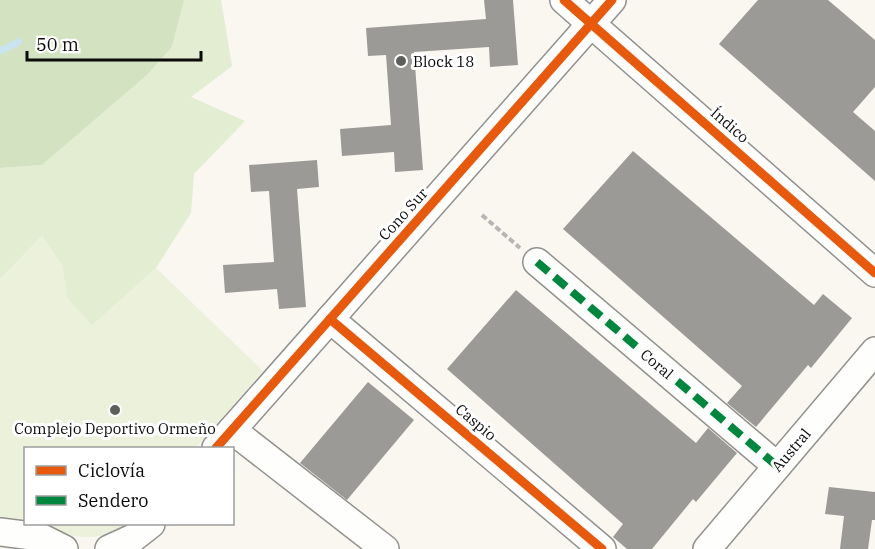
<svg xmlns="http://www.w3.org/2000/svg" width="875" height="549" viewBox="0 0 875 549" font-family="'IBM Plex Serif',serif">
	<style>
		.green { fill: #e2edd2 }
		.forest { fill: #d3e3c1 }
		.pitch { fill: #ebf1db }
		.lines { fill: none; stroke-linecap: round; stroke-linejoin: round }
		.stream { stroke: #c9e3f0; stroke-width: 7 }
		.building { fill: #9c9a96 }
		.minor-casing { stroke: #92918e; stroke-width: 30 }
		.path { stroke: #b7b6b5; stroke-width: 4; stroke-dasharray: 6 3; stroke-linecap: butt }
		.minor { stroke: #fefefd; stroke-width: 27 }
		.quiet { stroke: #00873e; stroke-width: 8; stroke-dasharray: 15 8; stroke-linecap: butt }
		.cycleway-casing { stroke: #fff; stroke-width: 13 }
		.cycleway { stroke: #e8590c; stroke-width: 9 }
		.poi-dot { fill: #5e5e5b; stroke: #fff; stroke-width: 2 }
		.labels { text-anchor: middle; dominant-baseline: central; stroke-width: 6; stroke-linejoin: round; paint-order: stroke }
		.poi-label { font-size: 15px; fill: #0b0b0b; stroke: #fff; text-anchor: start }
		.street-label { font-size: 15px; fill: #0b0b0b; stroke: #fff }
	</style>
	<rect width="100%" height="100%" fill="#f9f7f0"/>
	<path class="green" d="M184,0H221L232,66L191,97L245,121L194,174L191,213L156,268L92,326L67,298L62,265L42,236L0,279V168L42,165L147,75L172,47Z"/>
	<path class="forest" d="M0,0H184L172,47L147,75L42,165L0,168Z"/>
	<g class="pitch">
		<path d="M42,236L62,265L67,298L92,325L156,268L263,371L196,448H26L25,521L0,519V279Z"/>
		<path d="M36,524H129C98,545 68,537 36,524Z"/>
	</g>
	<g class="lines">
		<path class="stream" d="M0,51L19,42"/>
	</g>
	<g class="building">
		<path d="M484,0H513L518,65L490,67L489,47L414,52L423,170L395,172L394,152L342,156L340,129L391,125L386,55L368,56L366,28L486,19Z"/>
		<path d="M758,0H828L875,40V87L853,112L875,131V181L719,44Z"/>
		<path d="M633,151L814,305L823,294L852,318L811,368L808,365L756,427L727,403L742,386L563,229Z"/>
		<path d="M317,160L319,187L297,189L306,307L279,309L277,289L225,293L223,265L274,262L269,191L251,192L249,165Z"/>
		<path d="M516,290L696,443L708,428L737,453L696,502L693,499L652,549H627L613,537L623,524L447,369Z"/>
		<path d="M368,382L414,420L347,500L300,463Z"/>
		<path d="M829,487L875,492V520H872L868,549H840L844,516L825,514Z"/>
	</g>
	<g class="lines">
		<g class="minor-casing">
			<g id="minor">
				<path d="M564,0L875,273"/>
				<path d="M537,262L777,466"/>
				<path d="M330,319L602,549"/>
				<path d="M232,430L385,549"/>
				<path d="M216,448L612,0"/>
				<path d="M0,532L40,537L64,549"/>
				<path d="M109,549L133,538L151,524"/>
				<path d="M707,549L875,351"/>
			</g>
		</g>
		<path class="path" d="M482,215L520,248"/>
		<use href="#minor" class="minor"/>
		<path class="quiet" d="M537,262L777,466"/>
		<g class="cycleway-casing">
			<g id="cycleway">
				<path d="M564,0L875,273"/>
				<path d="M330,319L602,549"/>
				<path d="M216,448L612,0"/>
			</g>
		</g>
		<use href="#cycleway" class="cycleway"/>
	</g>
	<g class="poi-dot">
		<circle cx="401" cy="61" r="6"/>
		<circle cx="115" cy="410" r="6"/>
	</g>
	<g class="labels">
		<g class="poi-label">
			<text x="413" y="61">Block 18</text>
			<text x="115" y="428" text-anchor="middle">Complejo Deportivo Ormeño</text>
		</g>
		<g class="street-label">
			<text transform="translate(730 125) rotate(41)">Índico</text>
			<text transform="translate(403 214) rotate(-48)">Cono Sur</text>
			<text transform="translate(657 364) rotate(40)">Coral</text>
			<text transform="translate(476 422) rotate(40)">Caspio</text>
			<text transform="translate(791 450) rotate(-50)">Austral</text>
		</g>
	</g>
	<rect x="24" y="447" width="210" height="78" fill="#ffffff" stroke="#9d9d9d" stroke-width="1.5"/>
	<rect x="36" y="466" width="30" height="9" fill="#e8590c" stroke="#9d9d9d" stroke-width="1.5"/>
	<text x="78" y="477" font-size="18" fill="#0b0b0b">Ciclovía</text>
	<rect x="36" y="496" width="30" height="9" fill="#00873e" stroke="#9d9d9d" stroke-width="1.5"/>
	<text x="78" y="507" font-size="18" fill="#0b0b0b">Sendero</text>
	<path d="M27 51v9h174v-9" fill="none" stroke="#0b0b0b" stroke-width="3"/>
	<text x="36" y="51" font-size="18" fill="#0b0b0b" stroke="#ffffff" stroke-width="4.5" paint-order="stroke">50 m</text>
</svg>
